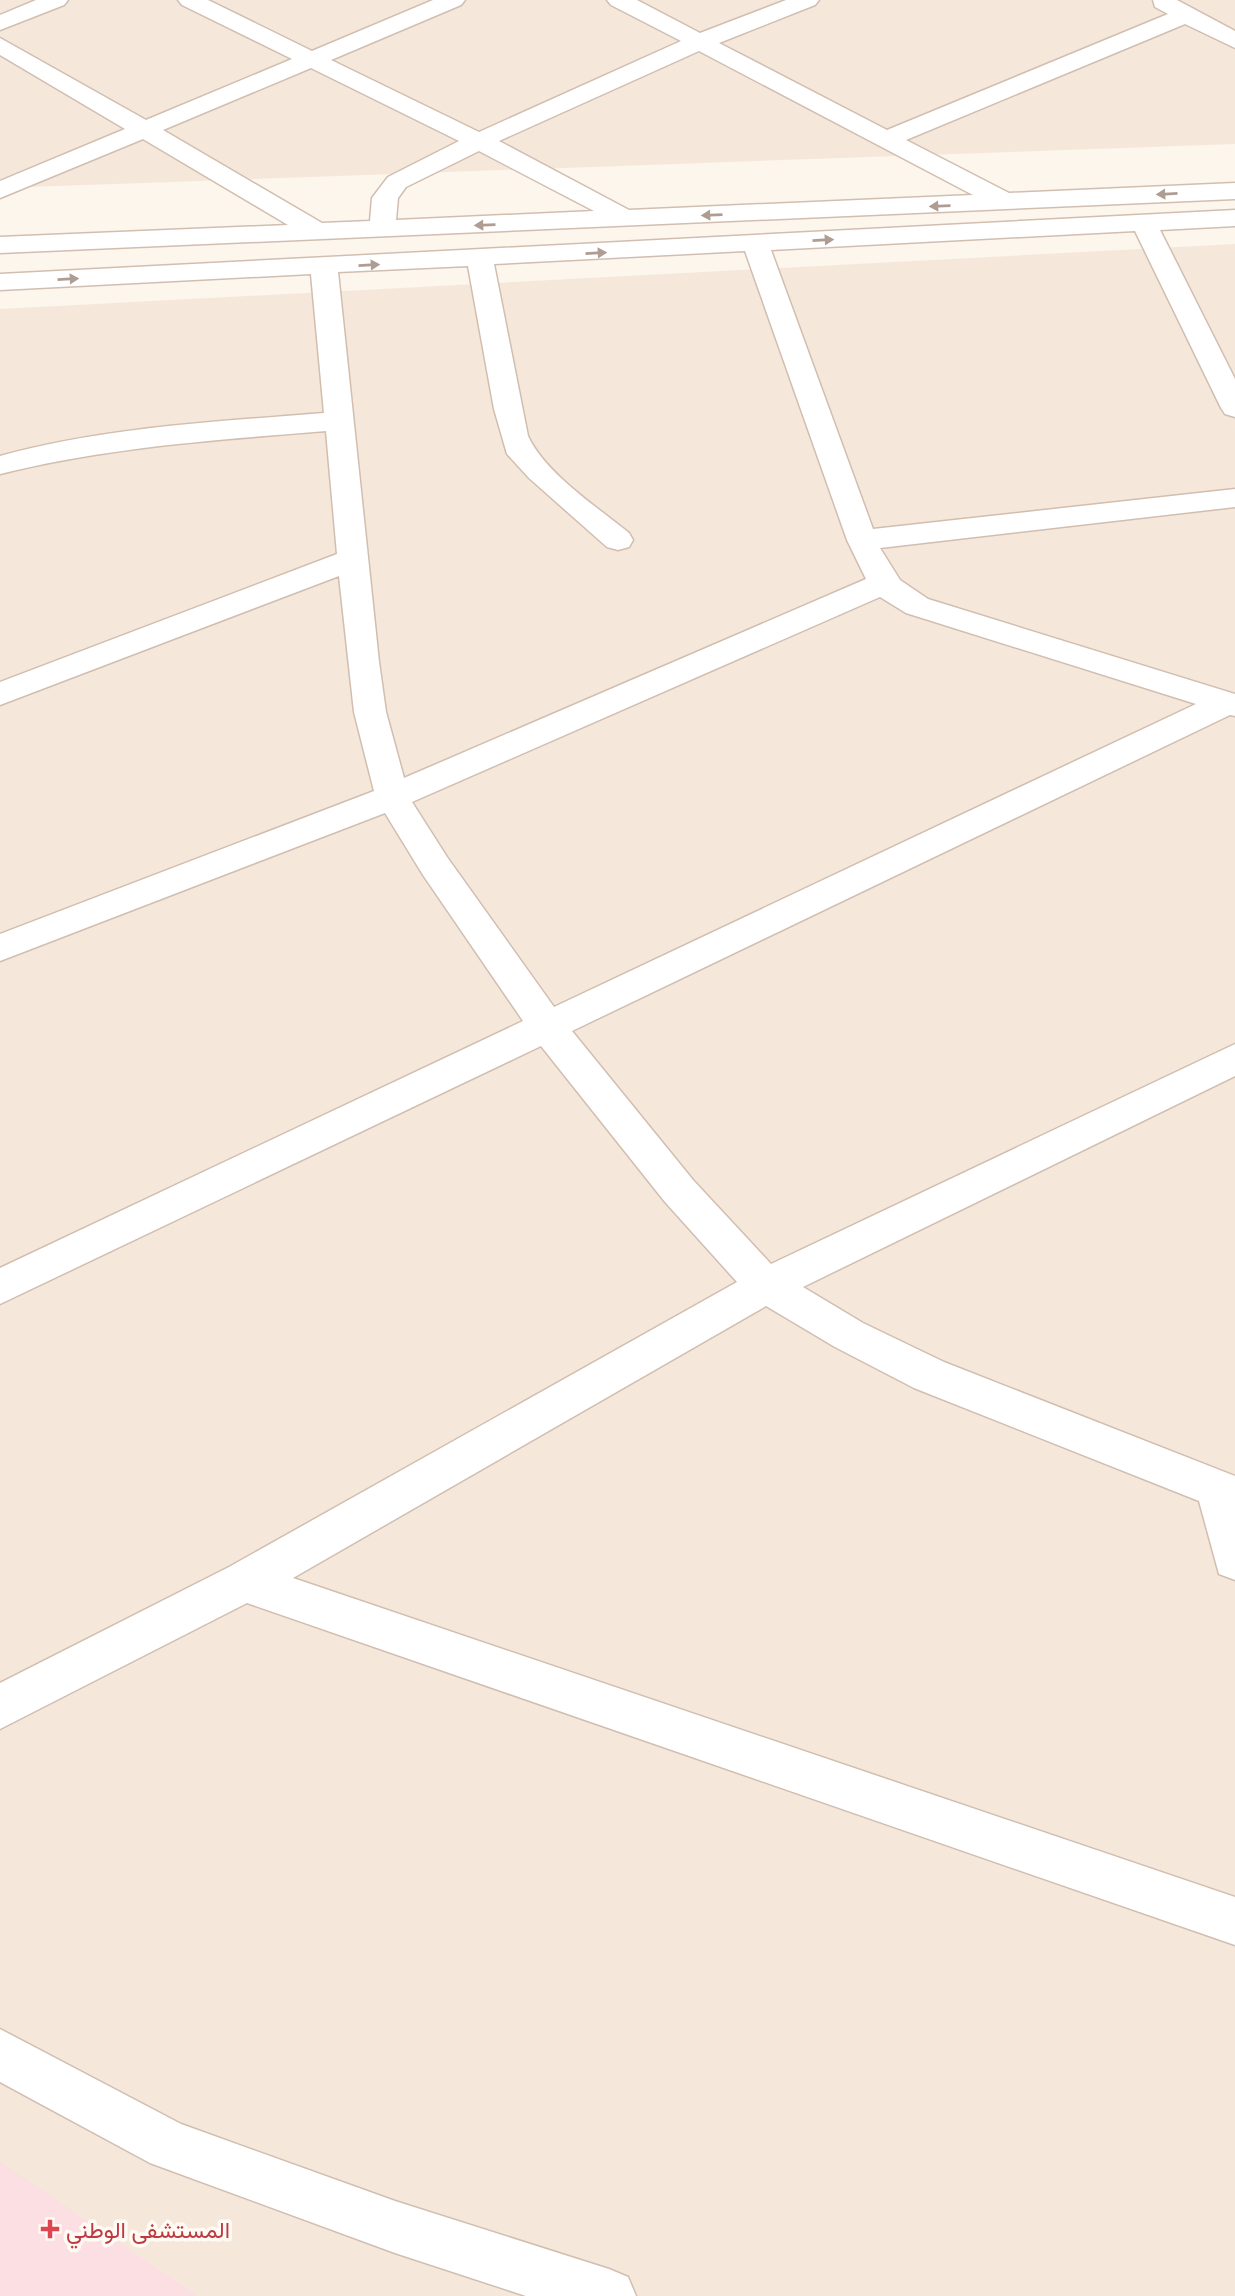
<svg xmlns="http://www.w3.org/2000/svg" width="1235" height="2296" viewBox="0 0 1235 2296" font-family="'Public Sans',Vazirmatn,sans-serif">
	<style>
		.residential { fill: #f5e8da }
		.medical { fill: #fbdfe3 }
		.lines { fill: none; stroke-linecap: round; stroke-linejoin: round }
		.minor-casing { stroke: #d1beb0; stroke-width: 3 }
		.minor { fill: #fff; fill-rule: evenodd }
		.oneway { fill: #af9d94 }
		.health-dot { fill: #e0444e; stroke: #fffaf3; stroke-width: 2.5 }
		.labels { text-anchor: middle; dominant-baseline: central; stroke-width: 7; stroke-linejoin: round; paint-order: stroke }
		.near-health-label { font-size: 23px; fill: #be3a42; stroke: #fffaf3; text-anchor: start }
	</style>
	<rect width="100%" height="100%" fill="#fdf6ec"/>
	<g class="residential">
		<path d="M0,0H1235V144L0,188Z"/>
		<path d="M1235,244V2296H0V309Z"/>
	</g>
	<path class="medical" d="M0,2162L198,2296H0Z"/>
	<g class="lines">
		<g class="minor-casing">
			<g id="minor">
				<path d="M36,0H68L64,5L0,30V15Z"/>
				<path d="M178,0H208L312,51L433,0H465L461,5L331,60L479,132L681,41L611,5L607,0H637L700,33L786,0H819L815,5L719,43L887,130L1168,14L1155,7L1153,0H1177L1235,31V48L1185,24L906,140L1009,193L1235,183V199L0,253V237L288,225L143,139L0,198V181L125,129L0,55V38L146,120L292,59L182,5ZM699,51L973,195L629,210L499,141ZM311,68L459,141L388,177L372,198L370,221L322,223L163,130ZM479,151L594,211L396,220L398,198L406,187Z"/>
				<path d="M1235,210V226L1160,230L1235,379V417L1225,414L1221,408L1135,231L771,250L873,529L1235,489V507L880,548L900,580L928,599L1235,694V716L1230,715L572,1031L693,1180L771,1264L1235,1044V1076L803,1287L863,1323L944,1362L1235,1476V1580L1219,1574L1199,1501L914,1388L835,1347L766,1306L293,1578L1235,1897V1945L247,1603L0,1729V1683L229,1567L737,1282L665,1202L541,1046L0,1304V1268L523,1021L423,875L385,813L0,961V934L374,791L354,712L339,576L0,705V682L337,554L326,431C215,440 108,447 0,474V456C106,427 215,422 324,413L311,274L0,290V274ZM745,251L847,540L866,579L404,778L386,712L379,662L338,272L468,266L494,409L507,454L529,478L607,547L618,550L629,547L633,540L629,533C597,507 545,473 528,436L494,264ZM880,597L906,613L1196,704L554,1007L447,857L412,802Z"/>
				<path d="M0,2029L181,2124L395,2201L609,2269L628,2277L636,2296H526L395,2253L150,2163L0,2082Z"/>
			</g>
		</g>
		<use href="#minor" class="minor"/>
	</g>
	<defs><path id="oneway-solid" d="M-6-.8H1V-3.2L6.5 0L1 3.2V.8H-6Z" transform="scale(1.75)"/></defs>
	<g class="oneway">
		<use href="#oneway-solid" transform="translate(1167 194) rotate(177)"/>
		<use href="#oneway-solid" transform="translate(940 206) rotate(178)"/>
		<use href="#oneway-solid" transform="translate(712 215) rotate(178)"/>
		<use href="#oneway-solid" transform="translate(485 225) rotate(178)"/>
		<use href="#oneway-solid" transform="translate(823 240) rotate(-3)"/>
		<use href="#oneway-solid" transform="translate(596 253) rotate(-3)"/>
		<use href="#oneway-solid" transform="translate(369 265) rotate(-3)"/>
		<use href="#oneway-solid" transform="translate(68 279) rotate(-3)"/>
	</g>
	<path class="health-dot" d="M46.5 2218.5h7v7h7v7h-7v7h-7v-7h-7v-7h7z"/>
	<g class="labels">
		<g class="near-health-label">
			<text x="66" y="2229">المستشفى الوطني</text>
		</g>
	</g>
</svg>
